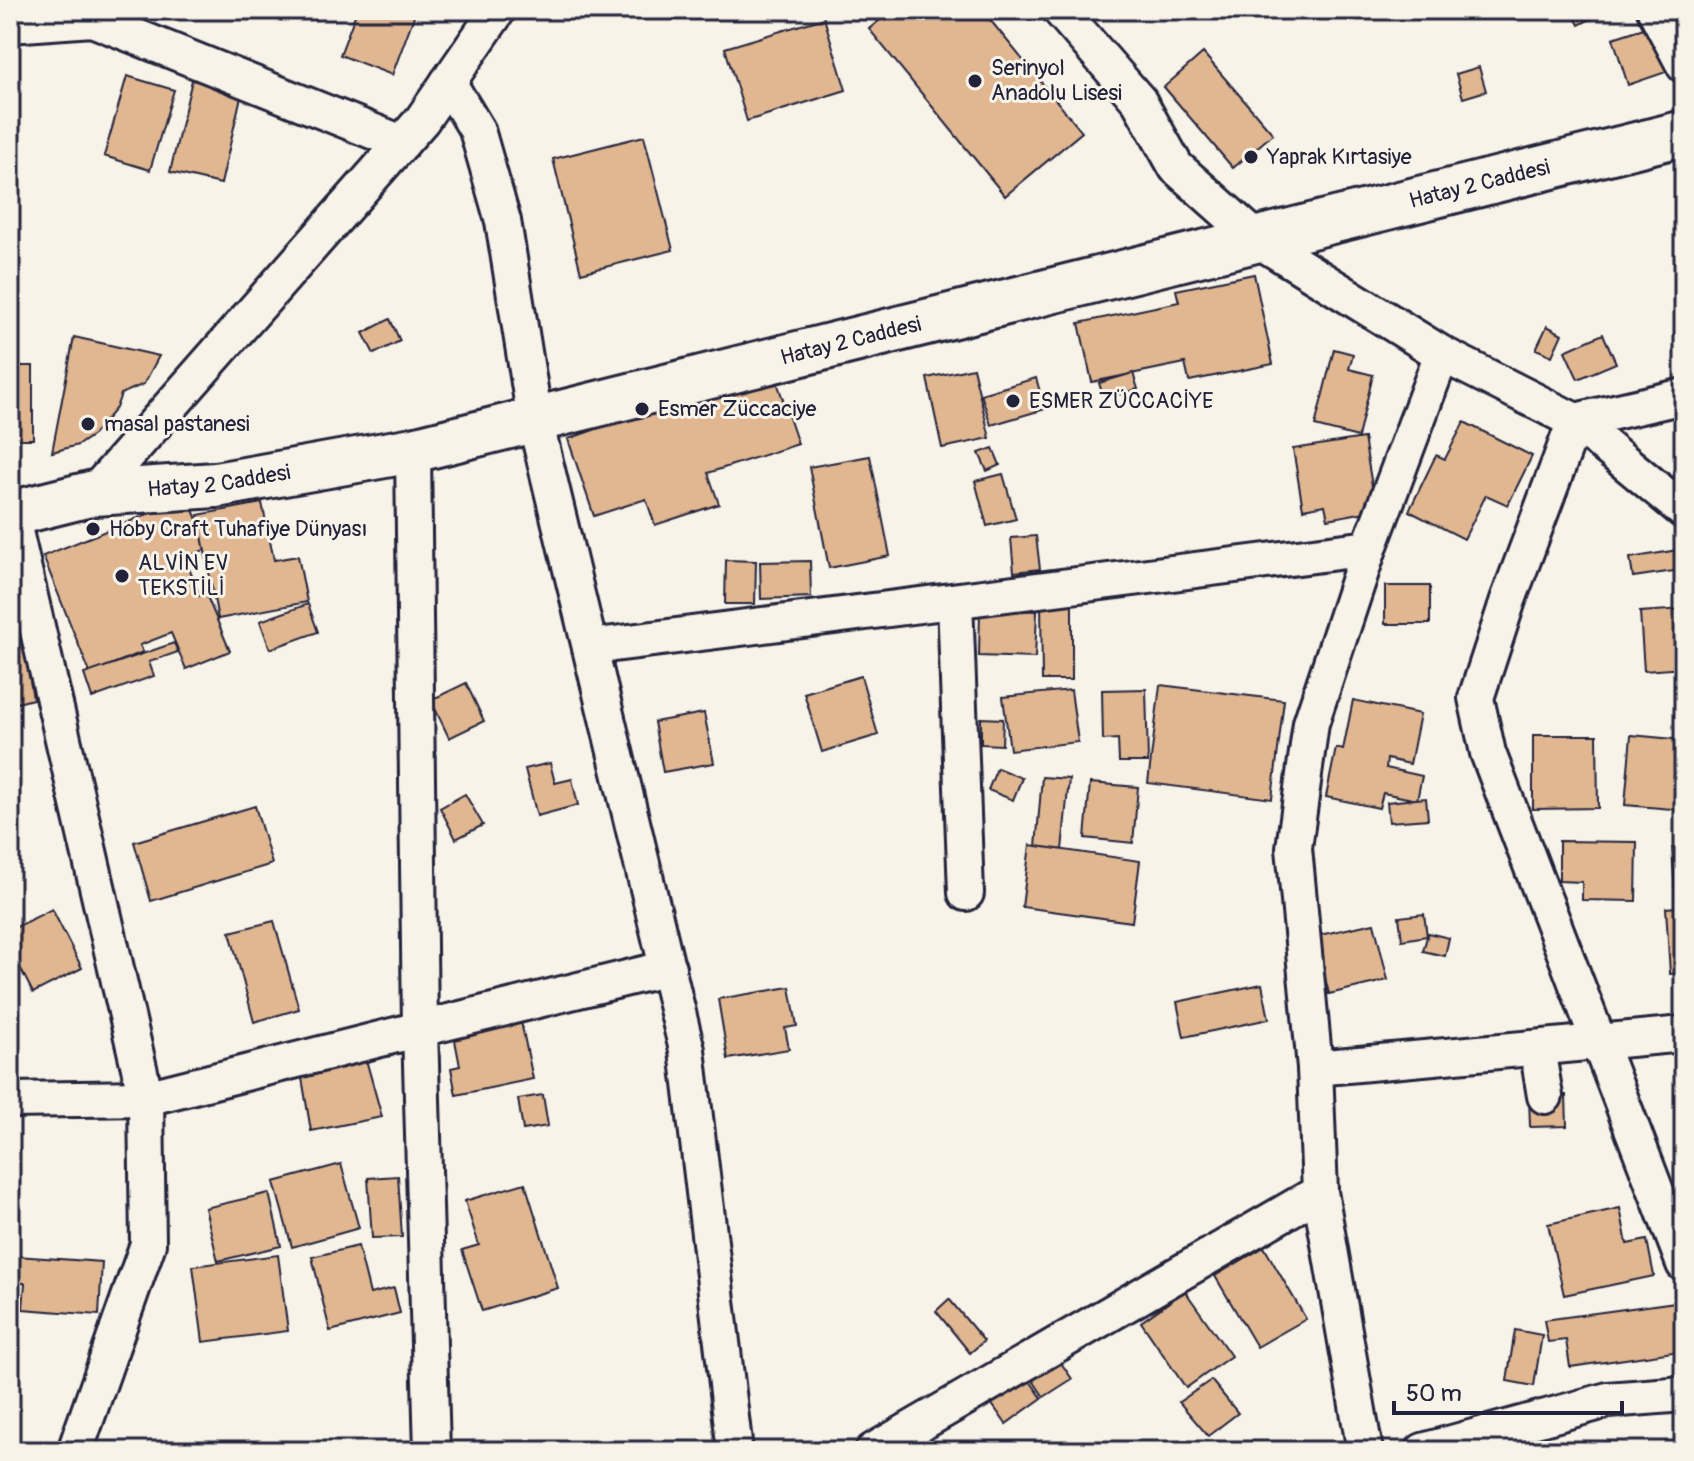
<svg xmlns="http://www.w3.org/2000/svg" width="1694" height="1461" viewBox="0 0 1694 1461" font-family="Pangolin,sans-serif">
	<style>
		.building { fill: #e0b791; stroke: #22223b; stroke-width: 2 }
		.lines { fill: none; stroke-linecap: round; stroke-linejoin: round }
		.street-casing { stroke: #22223b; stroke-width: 40 }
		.secondary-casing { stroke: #22223b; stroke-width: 50 }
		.street { stroke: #f7f3e8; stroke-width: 34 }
		.secondary { stroke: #f7f3e8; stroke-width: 44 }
		.poi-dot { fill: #22223b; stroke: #f7f3e8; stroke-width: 3 }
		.labels { text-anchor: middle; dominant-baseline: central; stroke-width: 6; stroke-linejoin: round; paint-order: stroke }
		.poi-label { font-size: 22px; fill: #22223b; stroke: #f7f3e8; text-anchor: start }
		.street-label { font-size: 22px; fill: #22223b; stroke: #f7f3e8 }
	</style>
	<rect width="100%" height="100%" fill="#f7f3e8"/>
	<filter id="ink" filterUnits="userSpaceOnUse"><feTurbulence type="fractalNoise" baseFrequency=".0125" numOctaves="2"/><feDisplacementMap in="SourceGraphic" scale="16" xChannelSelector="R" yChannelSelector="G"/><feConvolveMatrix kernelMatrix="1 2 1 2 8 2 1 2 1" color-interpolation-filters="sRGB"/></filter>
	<g filter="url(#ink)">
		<g class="building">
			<path d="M357,10L416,11L392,75L340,55Z"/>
			<path d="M892,10H982L1082,132L1005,196L869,29Z"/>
			<path d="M1571,10H1608L1579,25Z"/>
			<path d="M824,18L846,90L747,121L725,48Z"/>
			<path d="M1653,25L1669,71L1628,85L1613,38Z"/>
			<path d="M1203,53L1273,134L1233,168L1164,87Z"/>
			<path d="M1479,67L1486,91L1463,98L1456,74Z"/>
			<path d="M127,76L174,90L150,170L104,156Z"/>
			<path d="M192,80L242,92L221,184L170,172Z"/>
			<path d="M644,136L673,250L581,273L553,159Z"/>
			<path d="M1254,274L1273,364L1189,381L1185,363L1092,382L1079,323L1179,302L1176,290Z"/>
			<path d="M390,319L400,341L374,354L363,333Z"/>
			<path d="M1547,326L1562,334L1552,356L1536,349Z"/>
			<path d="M1603,334L1616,363L1578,379L1565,351Z"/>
			<path d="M74,337L159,356L144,384L121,394L116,408L93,435L78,445L52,452Z"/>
			<path d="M1334,349L1353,354L1349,369L1373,375L1358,437L1315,426Z"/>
			<rect x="10" y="366" width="23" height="73"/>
			<path d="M772,367L798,444L708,473L719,504L655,525L646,499L594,516L568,439Z"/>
			<path d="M973,368L990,438L942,448L927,378Z"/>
			<path d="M1133,373L1138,389L1104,399L1099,383Z"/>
			<path d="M1036,378L1045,409L991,425L981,394Z"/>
			<path d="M1464,422L1532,456L1508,505L1486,495L1464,539L1409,511L1436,455L1445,459Z"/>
			<path d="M1364,438L1376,510L1328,519L1325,505L1303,509L1293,449Z"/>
			<path d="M993,448L1000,465L987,471L979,453Z"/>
			<path d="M870,456L890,556L829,568L809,467Z"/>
			<path d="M1003,474L1016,519L987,526L975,481Z"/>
			<path d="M188,498L209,548L185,558L200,596L206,594L230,651L186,669L171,633L140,645L143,652L90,673L43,556Z"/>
			<path d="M262,503L274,560L298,556L307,602L218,619L198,515Z"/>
			<path d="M1036,536L1040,569L1014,572L1011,538Z"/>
			<path d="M1678,550L1681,570L1633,577L1630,558Z"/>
			<path d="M726,560L756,561L755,604H725Z"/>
			<path d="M810,561L811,597L761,599L760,562Z"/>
			<path d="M15,581L33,699L10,705V582Z"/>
			<rect x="1385" y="586" width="45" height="38"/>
			<path d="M1041,601H1072V680H1042Z"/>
			<path d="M308,604L318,632L270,649L260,621Z"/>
			<path d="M980,609L1037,611L1035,658L979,656Z"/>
			<path d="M1684,609V668L1644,671L1640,612Z"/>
			<path d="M174,643L178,652L149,662L154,676L92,698L84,674Z"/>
			<path d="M861,676L878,735L822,752L804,693Z"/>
			<path d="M466,683L484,721L449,738L431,700Z"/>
			<path d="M1160,685L1284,700L1272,799L1148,783Z"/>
			<path d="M1146,689L1148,762H1119L1118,739L1103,740L1102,690Z"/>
			<path d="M1071,690L1078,742L1010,750L1003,697Z"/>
			<path d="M1353,700L1420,714L1410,764L1387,759L1386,768L1422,776L1417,800L1383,793L1379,808L1326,797L1336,748L1343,750Z"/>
			<path d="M704,713L714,763L663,772L654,722Z"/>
			<path d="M981,718L1003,719L1002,745L981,744Z"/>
			<path d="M1533,735H1597L1598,808L1533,809Z"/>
			<path d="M1631,735L1684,740V810L1625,805Z"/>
			<path d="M550,763L555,783L572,779L578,805L537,816L525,769Z"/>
			<path d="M997,768L1022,778L1013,800L988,790Z"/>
			<path d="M1042,777L1069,779L1062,850L1036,847Z"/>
			<path d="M1090,783L1138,787L1133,843L1085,838Z"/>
			<path d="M465,794L483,825L456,839L440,808Z"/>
			<path d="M1426,798L1428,819L1389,822L1387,802Z"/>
			<path d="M255,806L272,864L151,901L134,842Z"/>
			<path d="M1559,841L1637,842L1636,901L1582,900V882L1559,881Z"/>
			<path d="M1030,845L1140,861L1132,922L1022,907Z"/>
			<path d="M1684,847V973L1670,974L1666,908L1676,907L1672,848Z"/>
			<path d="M52,909L82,968L33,993L10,948V930Z"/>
			<path d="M1424,914L1427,936L1402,940L1399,917Z"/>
			<path d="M274,921L299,1009L254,1022L230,932Z"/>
			<path d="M1374,923L1388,980L1329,994L1315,936Z"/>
			<path d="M1428,933L1449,938L1445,956L1423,951Z"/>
			<path d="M1262,984L1269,1019L1184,1037L1177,1002Z"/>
			<path d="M790,987L797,1026L785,1028L789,1049L728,1059L718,999Z"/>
			<path d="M519,1012L533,1079L456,1095L451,1068L460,1066L452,1025Z"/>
			<path d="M365,1056L382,1117L311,1131L300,1066Z"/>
			<path d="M543,1095L548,1126L523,1130L518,1099Z"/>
			<path d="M1566,1095L1567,1126L1530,1127L1529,1096Z"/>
			<path d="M341,1164L359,1228L292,1247L274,1182Z"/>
			<path d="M398,1176L402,1237L372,1238L368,1178Z"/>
			<path d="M525,1183L558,1288L482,1311L462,1250L479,1245L465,1201Z"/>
			<path d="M269,1193L281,1246L218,1261L205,1208Z"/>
			<path d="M1620,1208L1627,1244L1647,1240L1654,1276L1564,1295L1548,1224Z"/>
			<path d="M358,1246L370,1294L394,1288L400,1313L330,1331L312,1257Z"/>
			<path d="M1264,1247L1306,1319L1257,1347L1215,1276Z"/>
			<path d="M278,1255L288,1331L203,1342L193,1266Z"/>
			<path d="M16,1256L102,1262L99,1315L23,1309L25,1283H14Z"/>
			<path d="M1185,1291L1231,1356L1186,1388L1141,1322Z"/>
			<path d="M949,1299L984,1341L970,1353L936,1311Z"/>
			<path d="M1683,1301L1684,1327L1677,1328L1680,1351L1570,1367L1566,1340L1548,1342L1544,1320Z"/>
			<path d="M1515,1330L1542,1335L1534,1386L1507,1381Z"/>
			<path d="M1055,1354L1072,1379L1044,1397L1028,1373Z"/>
			<path d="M1025,1374L1042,1398L1006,1424L989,1400Z"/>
			<path d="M1211,1380L1238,1413L1208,1436L1179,1402Z"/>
		</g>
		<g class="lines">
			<g class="street-casing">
				<g id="street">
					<path d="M1060,10L1139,101L1176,167L1258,240L1442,354L1575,421L1684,511"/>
					<path d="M1655,10L1684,65"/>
					<path d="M10,25L92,19L402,143"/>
					<path d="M448,82L477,130L503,221L535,420L687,1050L735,1451"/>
					<path d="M1684,396L1575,421L1508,600L1476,698L1488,753L1684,1264"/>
					<path d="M413,450L420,1029L668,968"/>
					<path d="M94,493L422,120L498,10"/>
					<path d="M11,514L146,1098L148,1244L75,1451"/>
					<path d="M955,601L966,893"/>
					<path d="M590,647L1369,548"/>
					<path d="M1537,1048L1545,1096"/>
					<path d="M1315,1068L1684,1034"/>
					<path d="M10,1100L146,1098L420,1029L432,1451"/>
					<path d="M873,1451L1320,1192"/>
					<path d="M1365,1451L1320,1192L1315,1068L1294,848L1311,723L1369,548L1442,354"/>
					<path d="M1423,1451L1608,1400L1684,1394"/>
				</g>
			</g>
			<g class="secondary-casing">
				<g id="secondary">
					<path id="s1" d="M10,514L94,493L216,485L413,450L1684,133"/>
				</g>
			</g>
			<use href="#street" class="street"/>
			<use href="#secondary" class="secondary"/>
		</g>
	</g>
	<g class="poi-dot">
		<circle cx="975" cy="81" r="8"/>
		<circle cx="1251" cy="157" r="8"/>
		<circle cx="1013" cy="401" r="8"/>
		<circle cx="642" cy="409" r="8"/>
		<circle cx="88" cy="424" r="8"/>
		<circle cx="93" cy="529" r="8"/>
		<circle cx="122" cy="576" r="8"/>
	</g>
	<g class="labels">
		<g class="poi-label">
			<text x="991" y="68">Serinyol<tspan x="991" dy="25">Anadolu Lisesi</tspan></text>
			<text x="1267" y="157">Yaprak Kırtasiye</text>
			<text x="1029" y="401">ESMER ZÜCCACİYE</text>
			<text x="658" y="409">Esmer Züccaciye</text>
			<text x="104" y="424">masal pastanesi</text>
			<text x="109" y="529">Hoby Craft Tuhafiye Dünyası</text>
			<text x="138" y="563">ALVİN EV<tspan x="138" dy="25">TEKSTİLİ</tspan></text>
		</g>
		<g class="street-label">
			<text stroke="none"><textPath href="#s1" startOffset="1508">Hatay 2 Caddesi</textPath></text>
			<text stroke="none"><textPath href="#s1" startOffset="860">Hatay 2 Caddesi</textPath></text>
			<text stroke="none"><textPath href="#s1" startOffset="212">Hatay 2 Caddesi</textPath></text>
		</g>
	</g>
	<rect width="1694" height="1461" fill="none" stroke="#f7f3e8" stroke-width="40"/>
	<rect x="20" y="20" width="1654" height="1421" fill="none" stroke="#22223b" stroke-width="3" filter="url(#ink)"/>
	<path d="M1394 1401v12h228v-12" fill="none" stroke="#22223b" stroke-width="4"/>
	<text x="1406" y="1401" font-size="24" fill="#22223b" stroke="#f7f3e8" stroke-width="6" paint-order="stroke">50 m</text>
</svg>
